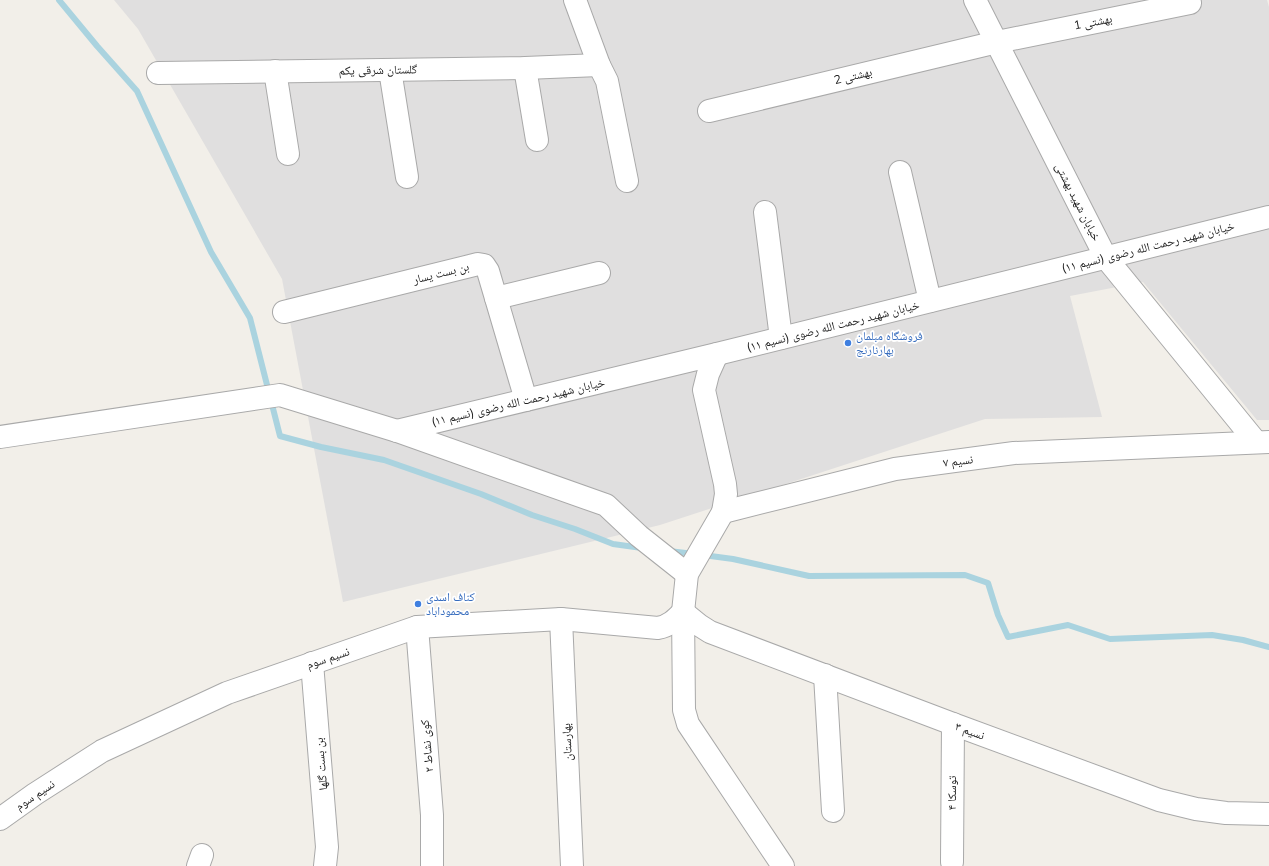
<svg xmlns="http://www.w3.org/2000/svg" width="1269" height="866" viewBox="0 0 1269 866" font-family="'Nunito Sans','Noto Naskh Arabic',sans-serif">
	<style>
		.residential { fill: #e0dfdf }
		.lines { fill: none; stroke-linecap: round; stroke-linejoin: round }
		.stream { stroke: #aad3df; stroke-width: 6 }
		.minor-casing { stroke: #a9a9a9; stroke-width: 24 }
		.minor { stroke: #fff; stroke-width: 22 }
		.shop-dot { fill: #3f7fe0; stroke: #fff; stroke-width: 1.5 }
		.labels { text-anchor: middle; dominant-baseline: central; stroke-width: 3.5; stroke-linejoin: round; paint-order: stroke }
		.street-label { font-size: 12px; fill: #222; stroke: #fff }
		.shop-label { font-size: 12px; fill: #366cbe; stroke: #fff; text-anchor: start }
	</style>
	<rect width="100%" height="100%" fill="#f2efe9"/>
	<path class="residential" d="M114,0H1267L1269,7V420H1257L1143,282L1070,296L1102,417L985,419L660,525L343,602L282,279L138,29Z"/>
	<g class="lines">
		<g class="stream">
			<path d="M59,0L97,46L137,91L211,252L250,318L280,436L321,447L384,460L481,494L532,515L575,529L613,544L642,548"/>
			<path d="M669,551L694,554"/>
			<path d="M703,555L733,559L809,576L965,575L988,583L998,615L1008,637L1068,625L1110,639L1212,635L1243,640L1269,647"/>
		</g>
		<g class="minor-casing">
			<g id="minor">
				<path d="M575,0L599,65L607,81L627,181"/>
				<path d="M975,0L1106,258L1256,442"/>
				<path d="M525,68L537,140"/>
				<path d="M390,70L407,177"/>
				<path d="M275,71L288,154"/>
				<path d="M158,73L525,68L599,65"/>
				<path d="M709,111L997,42L1190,3"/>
				<path d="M900,172L930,301"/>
				<path d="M765,212L781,338"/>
				<path d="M496,298L599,273"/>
				<path d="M284,312L478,264L484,265L488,271L526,400"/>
				<path d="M717,354L708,374L704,390L725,484L726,494L723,512L687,574L683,612L684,710L688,724L783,866"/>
				<path d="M397,431L717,354L1269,217"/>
				<path d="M0,437L280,395L397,431L606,505L639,536L687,574"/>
				<path d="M723,512L895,469L1014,453L1269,442"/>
				<path d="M683,612L699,625L710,632L953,724L1159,800L1196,809L1226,813L1269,814"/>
				<path d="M561,619L572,866"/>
				<path d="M417,627L432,815V866"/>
				<path d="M312,663L327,847L325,866"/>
				<path d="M825,675L833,811"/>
				<path d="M0,819L35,794L102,751L227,693L417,627L561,619L658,628C669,626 675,620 683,612"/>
				<path d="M952,862L953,724"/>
				<path d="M198,866L202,855"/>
			</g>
		</g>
		<use href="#minor" class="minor"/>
	</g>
	<g class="shop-dot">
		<circle cx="848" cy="343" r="4"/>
		<circle cx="418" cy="604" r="4"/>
	</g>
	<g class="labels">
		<g class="street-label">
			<text transform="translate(1093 22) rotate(-11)">بهشتی 1</text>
			<text transform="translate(378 70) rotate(-1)">گلستان شرقی یکم</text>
			<text transform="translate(853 76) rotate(-13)">بهشتی 2</text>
			<text transform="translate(1078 202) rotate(63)">خیابان شهید بهشتی</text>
			<text transform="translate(1148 247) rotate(-14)">خیابان شهید رحمت الله رضوی (نسیم ۱۱)</text>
			<text transform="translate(441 273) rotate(-14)">بن بست یسار</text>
			<text transform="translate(833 326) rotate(-14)">خیابان شهید رحمت الله رضوی (نسیم ۱۱)</text>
			<text transform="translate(518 402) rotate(-13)">خیابان شهید رحمت الله رضوی (نسیم ۱۱)</text>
			<text transform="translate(958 461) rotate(-7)">نسیم ۷</text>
			<text transform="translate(328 658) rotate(-19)">نسیم سوم</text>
			<text transform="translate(970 731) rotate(20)">نسیم ۳</text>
			<text transform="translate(567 742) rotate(-93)">بهارستان</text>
			<text transform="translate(427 746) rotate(-95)">کوی نشاط ۲</text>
			<text transform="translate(321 764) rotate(-95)">بن بست گلها</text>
			<text transform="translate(952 793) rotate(-90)">توسکا ۴</text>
			<text transform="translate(35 795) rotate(-34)">نسیم سوم</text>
		</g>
		<g class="shop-label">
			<text x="856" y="336">فروشگاه مبلمان<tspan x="856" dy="14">بهارنارنج</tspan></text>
			<text x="426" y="597">کناف اسدی<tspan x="426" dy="14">محموداباد</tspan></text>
		</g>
	</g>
</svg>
